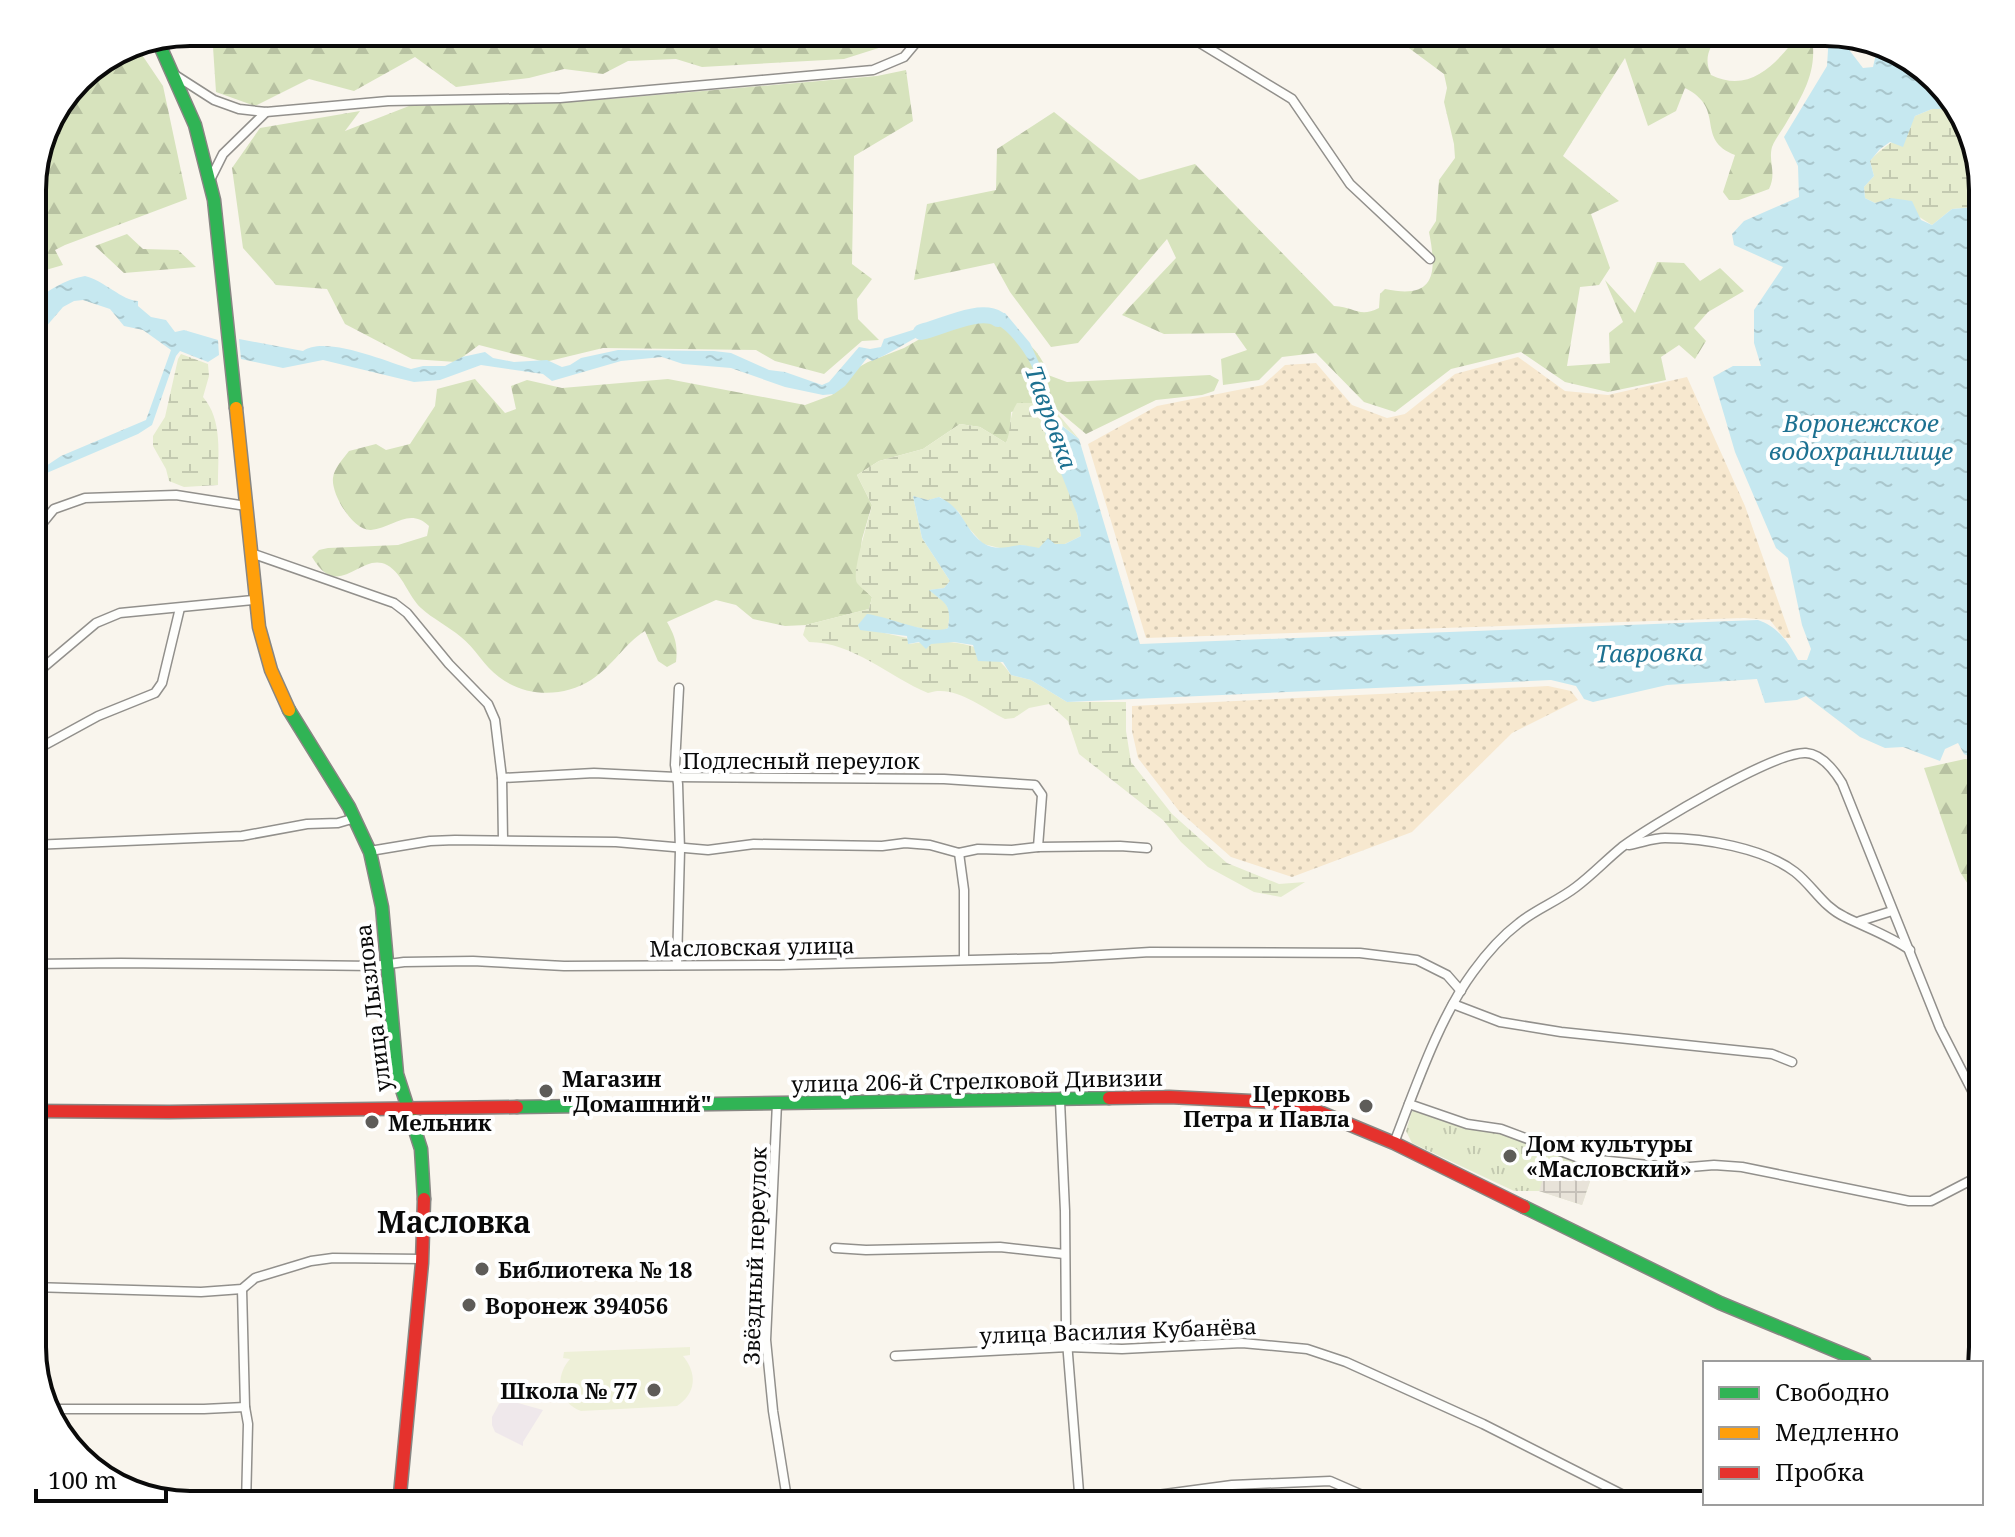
<svg xmlns="http://www.w3.org/2000/svg" width="2015" height="1537" viewBox="0 0 2015 1537" font-family="'Noto Serif',serif">
	<style>
		.industrial { fill: #efe8eb }
		.forest { fill: url(#forest-firs) }
		.wetland { fill: url(#wetland-marsh) }
		.sand { fill: url(#sand-dots) }
		.park { fill: url(#park-tufts) }
		.pitch { fill: #eef0d8 }
		.plaza { fill: url(#plaza-grid) }
		.water { fill: url(#water-ripples) }
		.lines { fill: none; stroke-linecap: round; stroke-linejoin: round }
		.river { stroke: #c6e8f0; stroke-width: 16 }
		.street-casing { stroke: #92908c; stroke-width: 11 }
		.fast-casing { stroke: #888683; stroke-width: 15 }
		.slow-casing { stroke: #888683; stroke-width: 15 }
		.jam-casing { stroke: #888683; stroke-width: 15 }
		.street { stroke: #fefefc; stroke-width: 8 }
		.fast { stroke: #30b455; stroke-width: 12 }
		.slow { stroke: #ff9f0a; stroke-width: 12 }
		.jam { stroke: #e5322d; stroke-width: 12 }
		.poi-dot { fill: #5e5c59; stroke: #fff; stroke-width: 3 }
		.labels { text-anchor: middle; dominant-baseline: central; stroke-width: 8; stroke-linejoin: round; paint-order: stroke }
		.street-label { font-size: 22px; fill: #0a0a0a; stroke: #fff }
		.poi-label { font-size: 22px; font-weight: bold; fill: #0a0a0a; stroke: #fff; text-anchor: start }
		.water-label { font-size: 24px; font-style: italic; fill: #1d7191; stroke: #fff }
		.district-label { font-size: 30px; font-weight: bold; fill: #0a0a0a; stroke: #fff }
		.rim { fill: none; stroke: #0a0a0a; stroke-width: 4 }
	</style>
	<defs>
		<pattern id="forest-firs" width="22" height="20" patternUnits="userSpaceOnUse" patternTransform="scale(2)"><rect width="22" height="20" fill="#d7e3bd"/><path d="M5 1l3.5 6h-7zM16 11l3.5 6h-7z" fill="#b7c1a1"/></pattern>
		<pattern id="wetland-marsh" width="20" height="14" patternUnits="userSpaceOnUse" patternTransform="scale(2)"><rect width="20" height="14" fill="#e5ecce"/><path d="M1 5h8M5 5V1M11 12h8M15 12V8" fill="none" stroke="#c3c9b0"/></pattern>
		<pattern id="sand-dots" width="8" height="8" patternUnits="userSpaceOnUse" patternTransform="scale(2)"><rect width="8" height="8" fill="#f7e8cf"/><path d="M2 2h.1M6 6h.1" fill="none" stroke="#d2c6b0" stroke-width="1.8" stroke-linecap="round"/></pattern>
		<pattern id="park-tufts" width="24" height="20" patternUnits="userSpaceOnUse" patternTransform="scale(2)"><rect width="24" height="20" fill="#e5ecce"/><path d="M3 7l-1-3M5 7V3M7 7l1-3M15 17l-1-3M17 17v-4M19 17l1-3" fill="none" stroke="#c3c9b0"/></pattern>
		<pattern id="plaza-grid" width="8" height="8" patternUnits="userSpaceOnUse" patternTransform="scale(2)"><rect width="8" height="8" fill="#e8e3d9"/><path d="M0 4h8M4 0v8" fill="none" stroke="#c6c1b9"/></pattern>
		<pattern id="water-ripples" width="26" height="14" patternUnits="userSpaceOnUse" patternTransform="scale(2)"><rect width="26" height="14" fill="#c6e8f0"/><path d="M2 4q2-2 4 0t4 0M15 11q2-2 4 0t4 0" fill="none" stroke="#a9c6cc"/></pattern>
	</defs>
	<rect width="100%" height="100%" fill="#f9f5ed"/>
	<path class="industrial" d="M507,1400L543,1410L523,1442V1446L495,1432L492,1425V1417L499,1404Z"/>
	<g class="forest">
		<path d="M212,32H900L885,46L844,59L702,67L676,59L628,61L603,74L564,69L529,78L456,87L415,57L354,91L309,79L255,106L216,92Z"/>
		<path d="M1378,32H1719C1710,48 1703,57 1711,75C1752,95 1778,61 1801,32H1811C1819,70 1804,93 1785,125C1781,132 1775,139 1772,147C1768,162 1777,173 1769,189L1739,200H1729L1723,192L1735,155C1694,139 1727,109 1685,88L1676,111L1648,126L1625,58L1563,156L1619,201L1591,214L1610,268L1599,285L1580,287L1567,366L1610,363L1609,333L1623,322L1605,280L1635,313L1657,262L1684,263L1700,281L1720,268L1744,291L1708,312L1694,328L1706,341L1695,359L1679,345L1661,357L1666,380L1608,392L1565,382L1521,352L1451,369L1395,412L1364,402L1316,353L1282,357L1259,380L1223,385L1221,359L1247,350L1235,333L1164,334L1122,315L1176,258L1167,239L1078,343L1051,347L1010,292L994,263L914,280L927,204L996,190L997,149L1054,112L1139,180L1195,164L1334,306C1355,307 1359,318 1379,308L1380,294L1385,289C1436,300 1437,273 1429,232L1436,221L1439,180L1455,158L1454,144L1444,102L1447,88L1444,74L1398,40Z"/>
		<path d="M134,43L163,86L187,199L65,245L55,250L63,265L32,274V180L49,120L86,72Z"/>
		<path d="M906,70L913,121L854,156L852,264L872,279L857,299L858,319L879,340L862,341L824,374L775,361L756,350L603,348L545,362L479,345L456,362L412,359L345,324L327,289L276,285L243,248L232,168L260,128L360,111L345,131L409,106L610,99L877,76Z"/>
		<path d="M127,234L143,249L178,250L196,267L124,273L95,246Z"/>
		<path d="M978,318C1007,325 1040,344 1048,375L1067,382L1210,375L1219,380L1214,391L1202,395L1156,400L1086,434L1049,403L1011,412L1010,434L1006,443L980,427L960,424L923,449L879,461L857,475L872,505L862,539L857,582L872,597L869,609L806,625L785,626L753,619L736,605L716,600L667,622C675,636 678,645 676,662L667,667L658,661L645,631C625,643 613,666 591,680C563,698 525,697 499,677C484,666 475,648 461,637C448,626 433,619 421,608C408,596 403,574 387,565C360,551 339,603 312,557L319,550L328,548L398,545L427,536L429,526C409,507 393,528 371,530C353,531 331,494 333,478C334,468 343,459 349,451L376,444L386,450L410,444L435,406L437,389L475,379L505,413L516,409L511,386L527,380L562,388L668,379L805,405L832,395L859,367L868,362L904,348L939,328Z"/>
		<path d="M1965,759L1983,761V907L1960,872L1924,768Z"/>
	</g>
	<g class="wetland">
		<path d="M1949,99L1967,121L1983,190V196L1975,207L1952,209L1932,225L1891,199L1875,203L1865,198L1864,187L1874,176L1870,161C1886,142 1905,139 1915,116L1932,109H1942Z"/>
		<path d="M181,354L208,364L209,376L203,397C223,420 218,455 218,485L184,487L169,481L166,469L153,446V436L165,417L178,359Z"/>
		<path d="M1017,403H1049L1079,439L1049,415L1077,514L1081,536L1065,544L1039,549L1022,545L1004,549L983,544L966,525L959,512L940,497L928,500L913,496L922,538L950,581L944,588L930,590C945,604 952,602 948,628L939,632L915,627L871,630L907,638L909,644C945,638 990,641 1011,675L1031,680L1067,702H1126V731L1131,762L1172,814L1227,863L1279,884L1305,882L1281,897L1254,892L1208,867L1181,842L1163,820L1079,754L1068,721L1049,704L1029,708L1014,718L1005,719C981,707 954,684 928,693C889,677 853,642 809,642L803,635L806,625L869,609L872,597C868,593 861,588 857,583C851,573 869,520 872,505L857,475L879,461L923,449L960,424L980,427L1006,443C1012,429 1008,416 1017,403Z"/>
	</g>
	<g class="sand">
		<path d="M1518,357L1565,391L1608,395L1687,377L1745,506L1791,638H1784L1770,620L1744,618L1146,638L1088,444L1157,406L1263,385L1285,365L1316,363L1352,405L1387,418L1405,414L1455,374Z"/>
		<path d="M1548,686L1571,691L1578,700L1512,733L1412,832L1292,877L1231,857L1179,811L1138,758L1132,731V706Z"/>
	</g>
	<path class="park" d="M1413,1108L1499,1132L1578,1161L1596,1164L1582,1205L1539,1191H1514L1412,1143L1406,1131Z"/>
	<path class="pitch" d="M690,1347V1355L683,1356C697,1373 697,1393 677,1406L581,1411C558,1402 554,1377 570,1359L563,1358L564,1352Z"/>
	<path class="plaza" d="M1548,1164L1591,1178L1582,1205L1539,1191Z"/>
	<g class="water">
		<path d="M1829,34L1848,40L1850,51L1863,68L1873,67L1876,54H1883L1895,64L1902,58L1921,65L1949,99L1942,109H1932L1915,116L1903,147L1890,142L1880,149L1870,161L1874,176L1864,187L1865,198L1875,203L1891,198L1912,201L1921,220L1932,225L1952,209L1975,207L1983,196V756L1975,759L1964,754L1958,743L1945,749L1940,761L1903,747L1885,748L1860,737L1806,696L1797,700L1765,703L1757,679L1667,685L1593,702L1584,699L1576,686L1551,680L1067,702L1031,680L1011,675L1003,662L978,661L973,645L954,642L931,644L926,649L919,642L908,644L907,636L860,630L858,625L867,614C891,617 928,636 948,628C952,603 945,604 929,590L944,588L950,581L922,538L913,496L928,500L939,497C965,509 963,529 983,543C995,551 1007,547 1020,545C1026,545 1033,547 1039,548L1048,538L1055,544H1065L1081,536L1077,514L1044,430L1046,424C1040,385 1037,365 1010,335C969,291 914,344 872,361L867,358L845,386L834,394L823,395L785,387L731,368L683,364L662,357L621,361L552,381L543,374L481,365L440,380L414,382L323,360L283,368L241,359L239,339L303,351C324,335 386,361 411,369L423,366H445L462,357L485,352L493,358L514,362L547,360L562,367L570,365L581,358L618,350L714,351L731,353L769,370L785,372L822,385L829,382L859,347L870,349L881,347L884,339L964,314L981,311L1005,313L1030,343L1040,365L1052,418L1079,439L1140,644L1758,620C1777,626 1789,643 1798,660H1807L1811,649L1802,625L1788,558L1776,548L1735,452L1713,377L1733,366H1761L1754,343V310L1783,267L1734,245L1732,234L1744,221L1799,197L1798,166L1784,137L1827,66Z"/>
		<path d="M85,276C103,280 123,301 138,301V306L151,317L166,320L175,332L184,330L218,340L219,355L208,362L180,351L176,356L152,425L138,434L42,475L37,472L61,456L146,420L171,350L143,330L124,326L110,309L83,300L74,301L63,307L32,343V305C47,290 64,280 85,276Z"/>
	</g>
	<g class="lines">
		<path class="river" d="M921,332C940,328 980,307 998,319"/>
		<g class="street-casing">
			<g id="street">
				<path d="M1182,32L1292,99L1350,184L1430,259"/>
				<path d="M175,75L214,100L239,109L266,112L388,101L560,98L873,70L904,57L925,32"/>
				<path d="M210,180L223,154L266,112"/>
				<path d="M32,536L54,509L85,498L176,495L246,506"/>
				<path d="M251,553L394,603L407,613L449,664L488,704L495,720L502,778L503,840"/>
				<path d="M32,677L96,623L120,613L253,600"/>
				<path d="M32,752L98,716L155,693L162,683L180,608"/>
				<path d="M502,778L594,773L676,777L944,779L1035,785L1042,795L1038,847"/>
				<path d="M32,845L242,836L307,824L338,823L355,818"/>
				<path d="M1629,845C1641,843 1653,838 1665,838C1704,838 1764,848 1795,872C1813,886 1823,907 1845,917C1867,928 1890,936 1910,950"/>
				<path d="M370,851L430,841L455,840L616,842L708,850L754,844L882,846L905,843L930,845L959,853L978,849L1012,850L1038,847L1120,846L1147,848"/>
				<path d="M959,853L964,890V959"/>
				<path d="M1860,921L1892,911"/>
				<path d="M32,964L121,963L374,966L404,962L473,961L564,966L780,965L1052,958L1150,952L1360,953L1417,960L1447,975L1461,991"/>
				<path d="M677,964L680,850L678,784L675,765L679,688"/>
				<path d="M1453,1004L1500,1022L1561,1032L1772,1054L1792,1062"/>
				<path d="M1060,1101L1065,1211L1066,1329L1080,1505"/>
				<path d="M777,1103L766,1340L773,1411L788,1505"/>
				<path d="M1409,1104L1467,1124L1501,1129L1579,1158L1678,1168L1714,1165L1742,1167L1909,1201H1931L1983,1174"/>
				<path d="M1394,1143C1415,1089 1439,1018 1473,972C1486,954 1502,936 1519,923C1536,909 1558,901 1576,887C1592,875 1606,860 1622,847C1650,826 1775,751 1806,753C1822,754 1834,770 1842,783L1940,1028L1983,1112"/>
				<path d="M835,1248L866,1250L1000,1247L1064,1254"/>
				<path d="M32,1287L201,1292L242,1289L255,1278L311,1261L333,1258L422,1259"/>
				<path d="M242,1289L245,1407L248,1424L246,1505"/>
				<path d="M895,1356L1068,1347L1122,1349L1242,1343L1307,1349L1346,1362L1483,1424L1643,1505"/>
				<path d="M46,1409H204L245,1407"/>
				<path d="M1083,1505L1232,1485L1330,1481L1385,1505"/>
			</g>
		</g>
		<g class="fast-casing">
			<g id="fast">
				<path d="M157,39L195,125L214,200L236,408"/>
				<path d="M289,710L349,807L370,852L382,907L397,1074L421,1149L424,1199"/>
				<path d="M517,1107L1109,1098"/>
				<path d="M1524,1207L1720,1303L1865,1363"/>
			</g>
		</g>
		<g class="slow-casing">
			<path id="slow" d="M236,408L259,627L271,670L289,710"/>
		</g>
		<g class="jam-casing">
			<g id="jam">
				<path d="M1109,1098L1169,1097L1273,1102L1317,1111L1394,1143L1524,1207"/>
				<path d="M32,1111L169,1112L517,1107"/>
				<path d="M399,1505L422,1263L424,1199"/>
			</g>
		</g>
		<use href="#street" class="street"/>
		<use href="#fast" class="fast"/>
		<use href="#slow" class="slow"/>
		<use href="#jam" class="jam"/>
	</g>
	<g class="poi-dot">
		<circle cx="546" cy="1091" r="8"/>
		<circle cx="1366" cy="1106" r="8"/>
		<circle cx="372" cy="1122" r="8"/>
		<circle cx="1510" cy="1156" r="8"/>
		<circle cx="482" cy="1269" r="8"/>
		<circle cx="469" cy="1305" r="8"/>
		<circle cx="654" cy="1390" r="8"/>
	</g>
	<g class="labels">
		<g class="street-label">
			<text x="801" y="760">Подлесный переулок</text>
			<text transform="translate(752 946) rotate(-1)">Масловская улица</text>
			<text transform="translate(372 1008) rotate(-97)">улица Лызлова</text>
			<text transform="translate(977 1080) rotate(-1)">улица 206-й Стрелковой Дивизии</text>
			<text transform="translate(754 1256) rotate(-88)">Звёздный переулок</text>
			<text transform="translate(1118 1330) rotate(-2)">улица Василия Кубанёва</text>
		</g>
		<g class="poi-label">
			<text x="562" y="1078">Магазин<tspan x="562" dy="25">"Домашний"</tspan></text>
			<text x="1350" y="1093" text-anchor="end">Церковь<tspan x="1350" dy="25">Петра и Павла</tspan></text>
			<text x="388" y="1122">Мельник</text>
			<text x="1526" y="1143">Дом культуры<tspan x="1526" dy="25">«Масловский»</tspan></text>
			<text x="498" y="1269">Библиотека № 18</text>
			<text x="485" y="1305">Воронеж 394056</text>
			<text x="638" y="1390" text-anchor="end">Школа № 77</text>
		</g>
		<g class="water-label">
			<text transform="translate(1052 417) rotate(70)">Тавровка</text>
			<text x="1861" y="422">Воронежское<tspan x="1861" dy="28">водохранилище</tspan></text>
			<text transform="translate(1649 652) rotate(-1)">Тавровка</text>
		</g>
		<g class="district-label">
			<text x="454" y="1221">Масловка</text>
		</g>
	</g>
	<path d="M0 0H2015V1537H0ZM190 46H1825A144 144 0 0 1 1969 190V1347A144 144 0 0 1 1825 1491H190A144 144 0 0 1 46 1347V190A144 144 0 0 1 190 46Z" fill="#fff" fill-rule="evenodd"/>
	<path class="rim" d="M190 46H1825A144 144 0 0 1 1969 190V1347A144 144 0 0 1 1825 1491H190A144 144 0 0 1 46 1347V190A144 144 0 0 1 190 46Z"/>
	<rect x="1703" y="1361" width="280" height="144" fill="#ffffff" stroke="#9d9d9d" stroke-width="2"/>
	<rect x="1719" y="1387" width="40" height="12" fill="#30b455" stroke="#9d9d9d" stroke-width="2"/>
	<text x="1775" y="1401" font-size="24" fill="#0a0a0a">Свободно</text>
	<rect x="1719" y="1427" width="40" height="12" fill="#ff9f0a" stroke="#9d9d9d" stroke-width="2"/>
	<text x="1775" y="1441" font-size="24" fill="#0a0a0a">Медленно</text>
	<rect x="1719" y="1467" width="40" height="12" fill="#e5322d" stroke="#9d9d9d" stroke-width="2"/>
	<text x="1775" y="1481" font-size="24" fill="#0a0a0a">Пробка</text>
	<path d="M36 1489v12h130v-12" fill="none" stroke="#0a0a0a" stroke-width="4"/>
	<text x="48" y="1489" font-size="24" fill="#0a0a0a" stroke="#ffffff" stroke-width="6" paint-order="stroke">100 m</text>
</svg>
